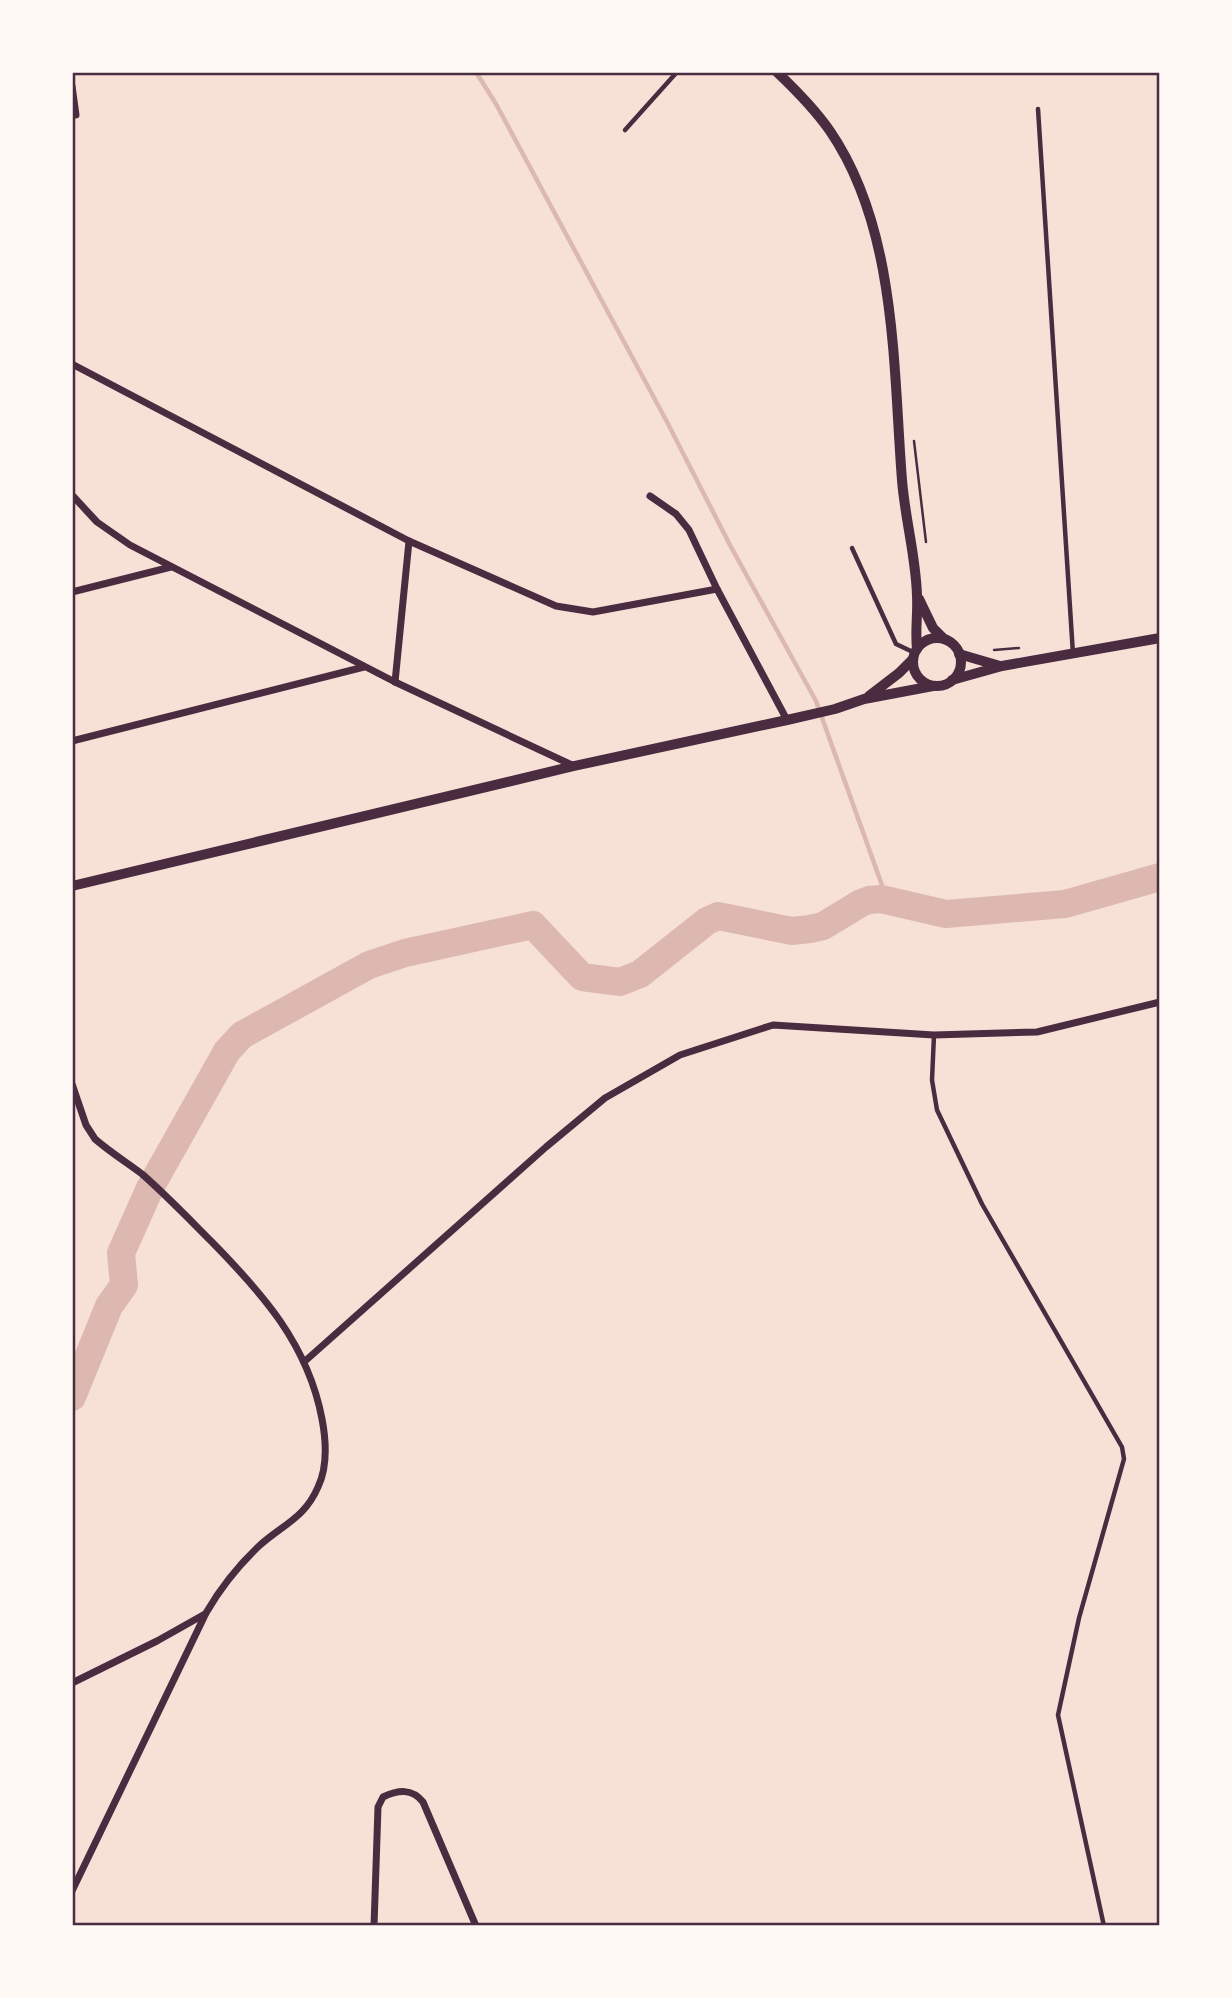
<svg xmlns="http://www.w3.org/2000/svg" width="1232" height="1998" viewBox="0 0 1232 1998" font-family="Lato,sans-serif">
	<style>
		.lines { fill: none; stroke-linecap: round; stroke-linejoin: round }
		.stream { stroke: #dcb8b0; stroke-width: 4.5 }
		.river { stroke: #dcb8b0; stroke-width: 28 }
		.path { stroke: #4a2c40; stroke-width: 2.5 }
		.service { stroke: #4a2c40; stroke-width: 4.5 }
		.minor { stroke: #4a2c40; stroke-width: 7 }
		.tertiary { stroke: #4a2c40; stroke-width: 10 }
		.neatline { fill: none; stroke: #4a2c40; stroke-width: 2.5 }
	</style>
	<rect width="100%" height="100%" fill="#f7e1d7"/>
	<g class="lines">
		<path class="stream" d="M476,72L496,104L666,420L731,547L816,701L883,888L881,899"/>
		<path class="river" d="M72,1397L109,1306L124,1285L121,1253L150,1188L227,1051L242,1035L369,965L405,953L533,925L582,977L620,982L640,974L707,921L718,916L792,931L810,929L823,926L861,903L869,900L881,899L946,914L1065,904L1160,877"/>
		<g class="path">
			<path d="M914,441L926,542"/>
			<path d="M994,650L1019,648"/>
		</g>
		<g class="service">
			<path d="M1038,109L1073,654"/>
			<path d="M625,130L677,72"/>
			<path d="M852,548L896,644L915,653"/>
			<path d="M934,1035L932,1080L937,1110L982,1204L1122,1447L1124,1459L1079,1618L1058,1715L1104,1926"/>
		</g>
		<g class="minor">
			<path d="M72,86L76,115"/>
			<path d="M72,364L409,541"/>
			<path d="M72,495L97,522L130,545L395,682L574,766"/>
			<path d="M650,496L676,514L689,530L717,589"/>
			<path d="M72,592L171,567"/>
			<path d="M395,682L409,541L556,606L593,612L717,589L787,720"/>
			<path d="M72,741L364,667"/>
			<path d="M72,1084L86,1125L95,1139C110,1152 126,1162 142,1174C166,1195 188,1218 211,1241C262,1293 308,1344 322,1419C326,1440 328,1466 318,1487C305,1518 282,1525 259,1546C238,1566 221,1587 206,1613L72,1891"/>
			<path d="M304,1362L546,1147L605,1098L680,1055L773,1025L934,1035L1037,1032L1160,1002"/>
			<path d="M72,1683L157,1641L205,1614"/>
			<path d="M374,1926L378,1807L383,1797C398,1790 412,1788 423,1802L476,1926"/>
		</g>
		<g class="tertiary">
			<path d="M777,72C797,91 815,109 830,131C897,229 893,366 902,480C905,519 916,557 917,596C918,614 915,631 917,649"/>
			<path d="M919,599L933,628L944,639"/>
			<circle cx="937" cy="662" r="24"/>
			<path d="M959,654L1000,666"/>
			<path d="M952,680L1002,666L1160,638"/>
			<path d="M869,696L899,673L913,659"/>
			<path d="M72,886L574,766L787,720L835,709L864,699L933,686"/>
		</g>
	</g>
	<rect width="1232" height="1998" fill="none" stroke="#fffaf5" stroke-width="147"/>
	<rect x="74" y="74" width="1084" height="1850" class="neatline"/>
</svg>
